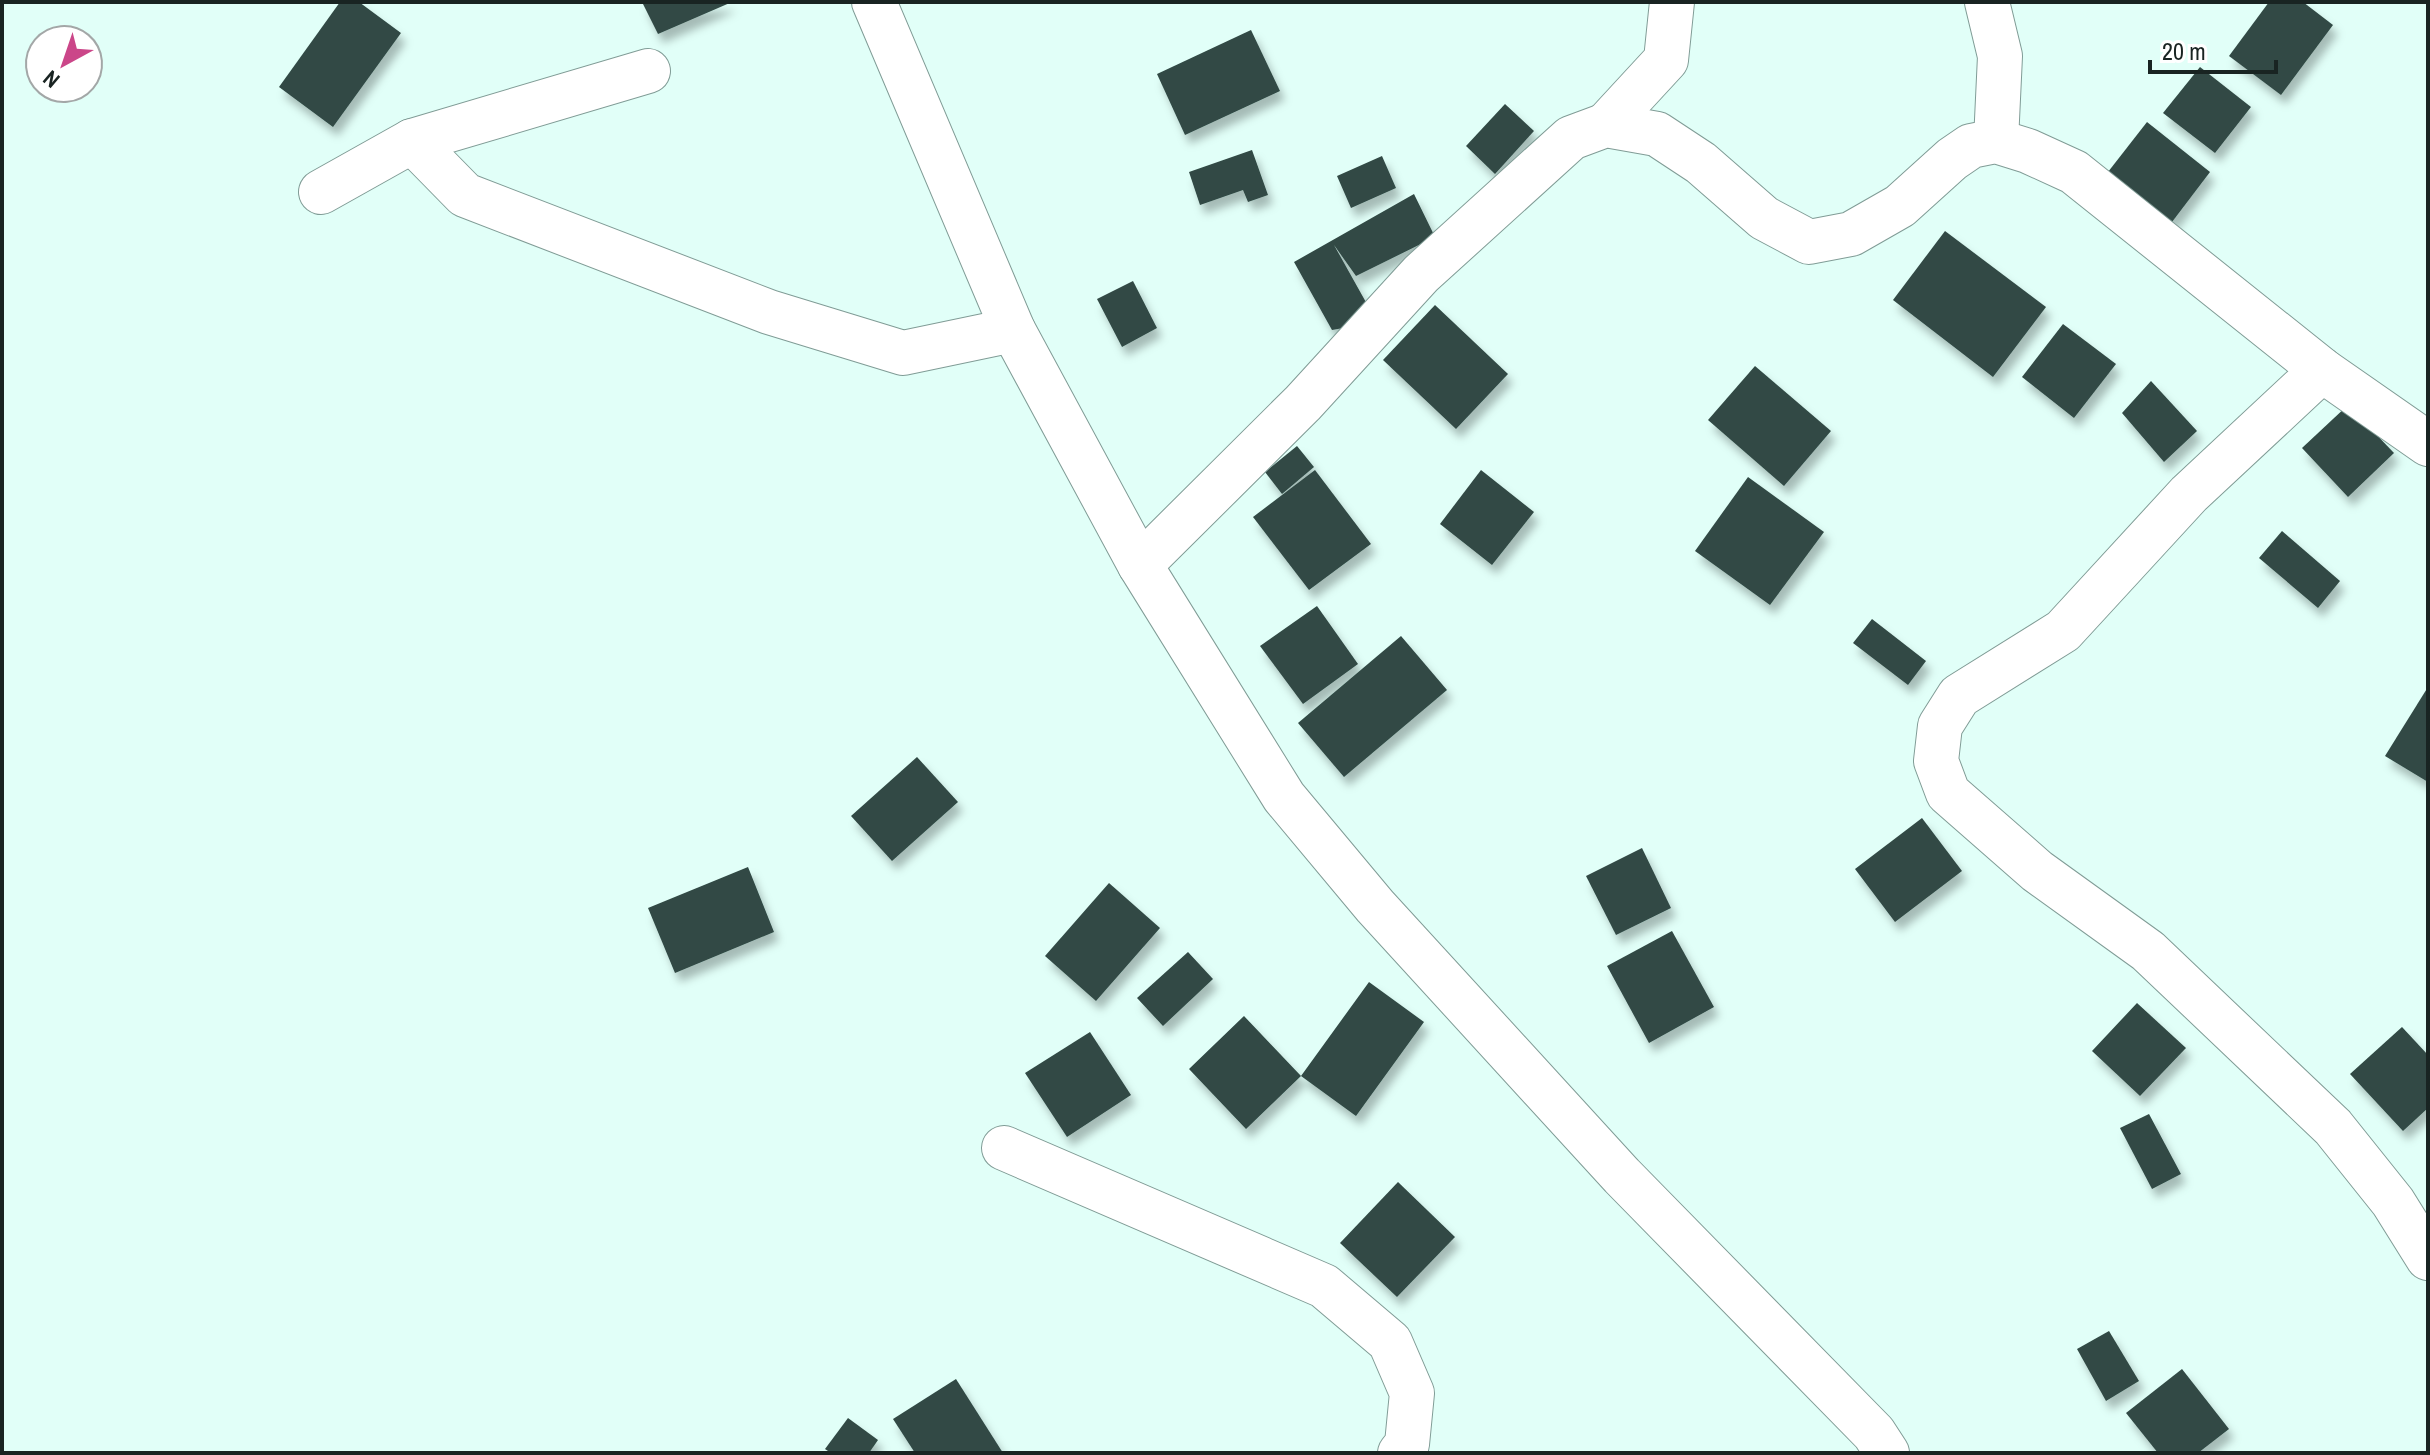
<svg xmlns="http://www.w3.org/2000/svg" width="2430" height="1455" viewBox="0 0 2430 1455" font-family="'Archivo Narrow',sans-serif">
	<style>
		.building { fill: #304944; filter: url(#shadow) }
		.lines { fill: none; stroke-linecap: round; stroke-linejoin: round }
		.minor-casing { stroke: #809c96; stroke-width: 46 }
		.minor { stroke: #fff; stroke-width: 44 }
	</style>
	<defs>
		<filter id="shadow"><feDropShadow dx="5" dy="9" stdDeviation="4" flood-color="#0004"/></filter>
	</defs>
	<rect width="100%" height="100%" fill="#e1fff8"/>
	<g class="building">
		<path d="M340,2H359L401,33L333,127L279,87Z"/>
		<path d="M642,2H732L658,34Z"/>
		<path d="M2269,2H2303L2333,25L2281,95L2229,56Z"/>
		<path d="M1251,30L1280,91L1185,135L1157,74Z"/>
		<path d="M2200,67L2251,107L2215,153L2163,113Z"/>
		<path d="M1505,104L1534,131L1495,174L1466,146Z"/>
		<path d="M2147,122L2210,172L2172,222L2108,172Z"/>
		<path d="M1252,150L1268,195L1248,202L1243,190L1200,205L1189,172Z"/>
		<path d="M1382,156L1396,188L1351,208L1337,176Z"/>
		<path d="M1414,194L1435,237L1356,276L1334,245L1377,322L1332,330L1294,262Z"/>
		<path d="M1945,231L2046,307L1993,377L1893,300Z"/>
		<path d="M1133,281L1157,328L1122,347L1097,299Z"/>
		<path d="M1435,305L1508,374L1456,429L1383,360Z"/>
		<path d="M2063,324L2116,364L2074,418L2022,377Z"/>
		<path d="M1755,366L1831,431L1784,486L1708,420Z"/>
		<path d="M2151,381L2197,431L2164,462L2122,413Z"/>
		<path d="M2348,405L2394,453L2348,497L2302,448Z"/>
		<path d="M1297,446L1314,467L1282,494L1265,472Z"/>
		<path d="M1315,470L1371,544L1309,590L1253,517Z"/>
		<path d="M1481,470L1534,512L1492,565L1440,524Z"/>
		<path d="M1748,477L1824,532L1770,605L1695,551Z"/>
		<path d="M2282,531L2340,581L2318,608L2259,558Z"/>
		<path d="M1317,606L1358,664L1303,704L1260,646Z"/>
		<path d="M1872,619L1926,661L1908,685L1853,643Z"/>
		<path d="M1401,636L1447,690L1344,777L1298,723Z"/>
		<path d="M2428,687V782L2385,756Z"/>
		<path d="M917,757L958,802L892,861L851,816Z"/>
		<path d="M1922,818L1962,871L1895,922L1855,869Z"/>
		<path d="M1642,848L1671,908L1616,935L1586,876Z"/>
		<path d="M748,867L774,932L675,973L648,908Z"/>
		<path d="M1109,883L1160,928L1096,1001L1045,956Z"/>
		<path d="M1672,931L1714,1007L1649,1043L1607,966Z"/>
		<path d="M1188,952L1213,979L1163,1026L1137,998Z"/>
		<path d="M1369,982L1424,1022L1356,1116L1301,1076L1246,1129L1189,1069L1244,1016L1301,1076Z"/>
		<path d="M2137,1003L2186,1048L2140,1096L2092,1051Z"/>
		<path d="M2402,1027L2428,1055V1108L2403,1131L2350,1074Z"/>
		<path d="M1090,1032L1131,1095L1067,1137L1025,1073Z"/>
		<path d="M2149,1114L2181,1174L2152,1189L2120,1128Z"/>
		<path d="M1398,1182L1455,1237L1397,1297L1340,1243Z"/>
		<path d="M2109,1331L2139,1381L2106,1401L2077,1349Z"/>
		<path d="M2182,1369L2229,1429L2198,1453H2158L2126,1413Z"/>
		<path d="M956,1379L1003,1453H915L893,1419Z"/>
		<path d="M848,1418L878,1440L869,1453H831L825,1449Z"/>
	</g>
	<g class="lines">
		<g class="minor-casing">
			<g id="minor">
				<path d="M874,2L1013,330L1140,565L1284,797L1375,906L1622,1176L1874,1433L1887,1453"/>
				<path d="M1987,2L2000,56L1996,141"/>
				<path d="M1606,125L1666,60L1672,2"/>
				<path d="M412,141L465,195L769,312L903,353L1013,330"/>
				<path d="M321,192L412,141L648,71"/>
				<path d="M2322,370L2189,494L2063,631L1959,696L1940,726L1936,761L1948,793L2037,871L2148,951L2333,1127L2393,1202L2428,1258"/>
				<path d="M1140,565L1303,403L1421,274L1571,138L1606,125L1657,134L1701,163L1764,218L1809,242L1851,234L1900,206L1952,159L1971,146L1996,141L2028,151L2074,172L2322,370L2428,444"/>
				<path d="M1004,1148L1324,1286L1390,1342L1412,1393L1407,1444L1400,1453"/>
			</g>
		</g>
		<use href="#minor" class="minor"/>
	</g>
	<rect width="2430" height="1455" fill="none" stroke="#192422" stroke-width="8"/>
	<g transform="translate(64 64) rotate(220)"><circle r="38" fill="#ffffff" stroke="#a3a7a7" stroke-width="2"/>
	<path d="M0-6L14 30L0 20L-14 30Z" fill="#cb4689"/>
	<text y="-12" font-size="22" font-weight="bold" text-anchor="middle" fill="#192422">N</text>
	</g>
	<path d="M2150 60v12h126v-12" fill="none" stroke="#192422" stroke-width="4"/>
	<text x="2162" y="60" font-size="24" fill="#192422" stroke="#ffffff" stroke-width="6" paint-order="stroke">20 m</text>
</svg>
